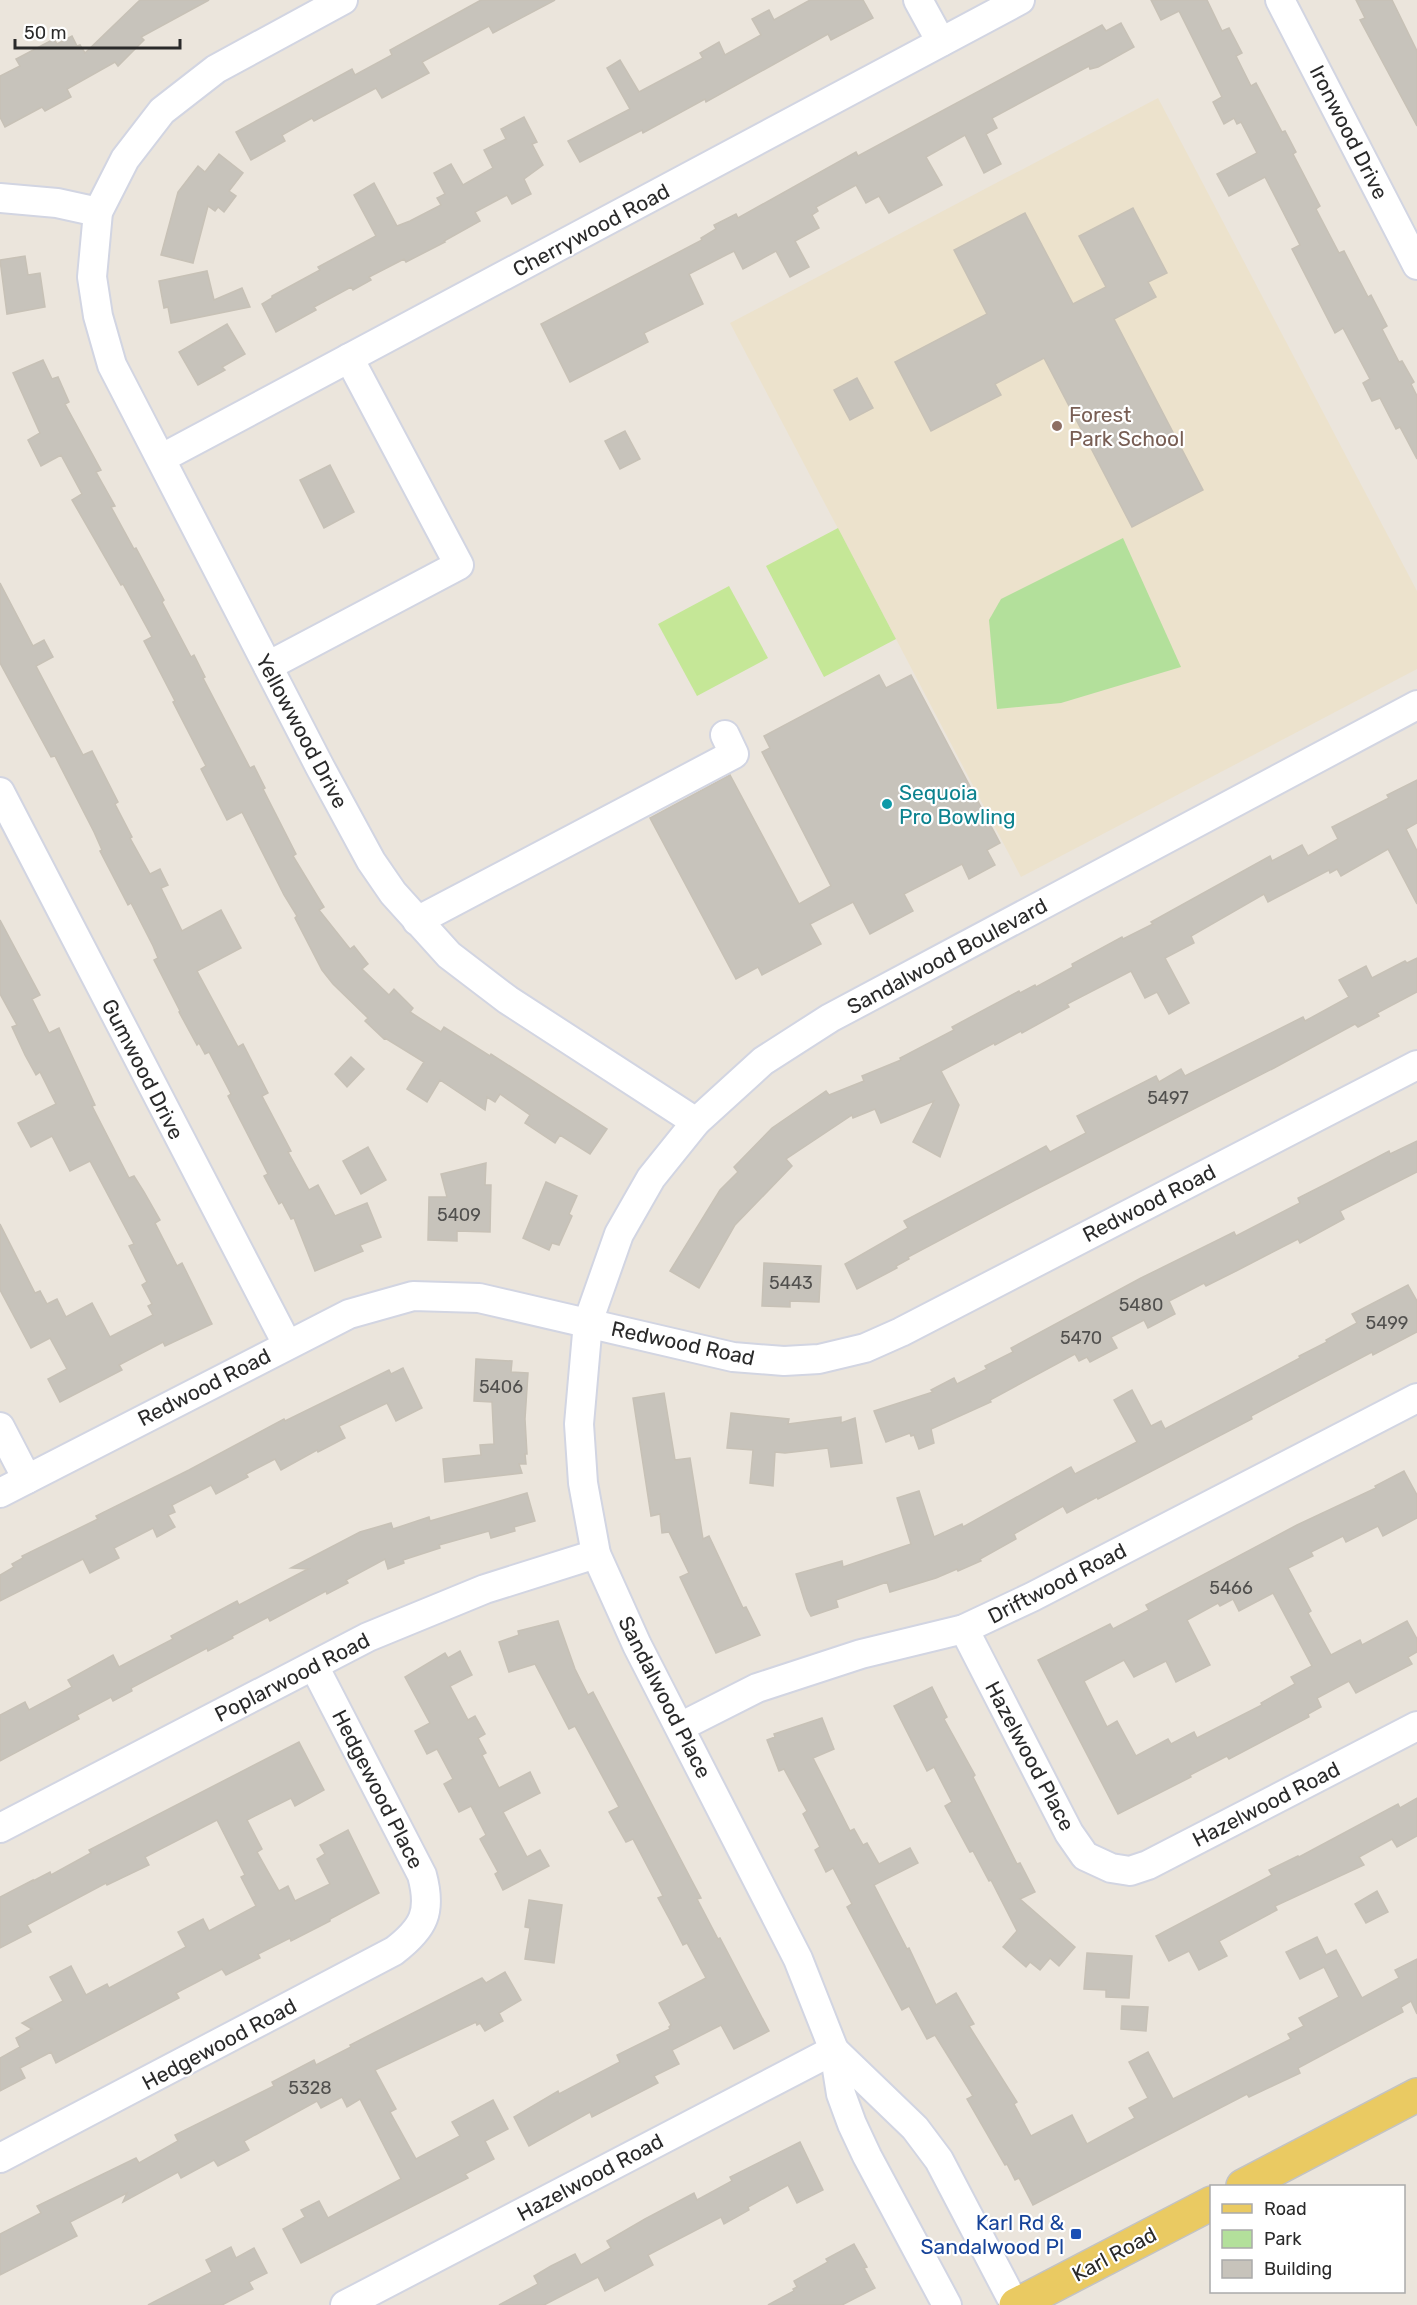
<svg xmlns="http://www.w3.org/2000/svg" width="1417" height="2305" viewBox="0 0 1417 2305" font-family="Rubik,sans-serif">
	<style>
		.education { fill: #ece2cc }
		.green { fill: #b3e09b }
		.pitch { fill: #c5e797 }
		.building { fill: #c7c3bb; stroke: #c7c1b6; stroke-width: 1.5; fill-rule: evenodd }
		.lines { fill: none; stroke-linecap: round; stroke-linejoin: round }
		.minor-casing { stroke: #d2d5e2; stroke-width: 32 }
		.major-casing { stroke: #c3c3c3; stroke-width: 36 }
		.minor { stroke: #fff; stroke-width: 28 }
		.major { stroke: #eaca62; stroke-width: 33 }
		.education-dot { fill: #8d6e63; stroke: #fff; stroke-width: 2 }
		.culture-dot { fill: #0f9aa8; stroke: #fff; stroke-width: 2 }
		.transit-dot { fill: #1a4fb4; stroke: #fff; stroke-width: 2 }
		.labels { text-anchor: middle; dominant-baseline: central; stroke-width: 4.5; stroke-linejoin: round; paint-order: stroke }
		.number-label { font-size: 18px; fill: #51504e }
		.street-label { font-size: 21px; fill: #2a2a2a; stroke: #fff }
		.education-label { font-size: 21px; fill: #785e54; stroke: #fff; text-anchor: start }
		.culture-label { font-size: 21px; fill: #0d838f; stroke: #fff; text-anchor: start }
		.transit-label { font-size: 21px; fill: #164399; stroke: #fff; text-anchor: end }
	</style>
	<rect width="100%" height="100%" fill="#ebe5dc"/>
	<path class="education" d="M1158,98L1417,591V669L1021,877L730,323Z"/>
	<path class="green" d="M1123,538L1181,667L1061,703L997,709L989,620L1001,599Z"/>
	<g class="pitch">
		<path d="M838,528L896,639L824,677L766,566Z"/>
		<path d="M729,586L768,658L697,696L658,624Z"/>
	</g>
	<g class="building">
		<path d="M140,0H209L141,37L144,40L118,66L115,62L67,89L71,97L45,111L42,107L5,127L0,117V76L20,66L16,59L54,39L57,44L72,36L77,46L80,45L85,53Z"/>
		<path d="M481,0H555L493,33L489,26L422,62L429,73L382,98L376,88L314,121L312,118L282,135L285,141L251,160L236,132L352,69L355,75L392,55L390,50Z"/>
		<path d="M810,0H863L873,18L831,40L828,34L706,102L705,99L643,133L642,130L580,162L568,141L630,109L607,68L620,60L639,92L703,58L700,53L719,42L725,55L761,35L752,19L769,10L774,20Z"/>
		<path d="M1151,0H1207L1222,31L1229,28L1242,53L1236,56L1251,86L1256,83L1282,132L1285,131L1296,152L1293,154L1320,206L1316,209L1339,253L1344,251L1368,297L1371,295L1387,326L1382,329L1399,362L1402,361L1414,382L1411,384L1417,396V459L1400,427L1396,429L1380,398L1372,401L1363,383L1370,379L1343,328L1335,333L1292,249L1300,245L1265,177L1229,196L1217,174L1257,153L1241,122L1237,124L1234,118L1224,124L1213,102L1222,97L1179,11L1161,20Z"/>
		<path d="M1356,0H1392L1417,51V126L1360,20L1365,18Z"/>
		<path d="M1121,23L1134,47L1098,67L1090,69L1089,66L992,118L997,128L986,134L1001,164L984,173L965,135L926,157L942,185L889,213L879,196L866,203L856,185L816,207L818,211L812,215L819,228L795,241L809,267L790,277L776,251L743,269L734,251L689,274L703,304L644,333L648,342L570,382L541,324L702,240L701,238L716,229L714,225L736,214L738,218L856,152L858,156L1102,25L1106,31Z"/>
		<path d="M524,117L537,142L532,144L543,165L524,179L531,194L512,204L507,195L475,212L480,221L444,241L445,242L406,262L404,259L369,277L371,280L353,290L351,287L314,307L316,310L276,332L262,304L272,298V296L320,270L318,267L376,236L354,195L374,183L397,226L410,221L441,205L437,198L445,194L434,173L451,164L463,185L493,168L484,150L506,139L501,129Z"/>
		<path d="M219,154L243,173L229,191L236,196L224,212L218,207L215,211L208,206L193,263L161,255L178,192L198,166L205,172Z"/>
		<path d="M1133,208L1167,273L1148,282L1156,297L1114,319L1203,490L1132,527L1044,358L995,384L1001,395L931,431L895,362L987,314L954,250L1025,213L1073,304L1106,287L1079,236Z"/>
		<path d="M25,256L28,275L40,273L45,307L7,314L0,260Z"/>
		<path d="M207,271L214,300L242,288L250,307L171,323L168,307L164,308L159,281Z"/>
		<path d="M227,324L245,354L222,367L225,370L198,385L179,352Z"/>
		<path d="M43,360L52,379L58,377L69,402L65,404L101,470L96,472L115,506L111,507L134,549L136,548L164,600L162,602L191,657L194,655L205,677L203,678L250,768L254,766L265,788L263,789L296,854L293,856L324,907L319,910L350,949L354,946L368,964L362,969L389,995L394,989L413,1008L410,1012L441,1032L444,1027L490,1056L491,1054L607,1129L590,1154L560,1135L555,1143L525,1123L530,1115L500,1094L495,1102L487,1097L485,1110L440,1080L427,1102L407,1089L424,1062L385,1038L384,1039L365,1021L368,1018L333,984L322,970L295,918L297,916L284,895L242,812L227,820L201,769L206,766L173,702L175,701L144,641L152,637L123,584L121,585L72,500L82,494L61,455L41,466L28,440L40,433L13,373Z"/>
		<path d="M857,378L873,408L850,420L834,390Z"/>
		<path d="M625,431L640,459L620,469L605,441Z"/>
		<path d="M330,465L354,512L324,528L300,480Z"/>
		<path d="M0,583L33,646L44,640L53,657L36,666L83,755L92,751L118,802L115,804L132,837L130,838L150,874L160,869L168,885L161,888L182,931L221,910L241,948L197,971L238,1047L243,1044L268,1093L262,1096L291,1151L288,1152L309,1190L318,1185L335,1216L367,1203L381,1237L360,1245L363,1251L315,1271L294,1218L291,1219L282,1202L279,1204L264,1176L268,1174L228,1096L231,1094L209,1052L205,1054L199,1043L197,1045L179,1012L180,1011L154,960L158,958L153,946L131,903L128,905L100,851L102,850L94,832L55,756L51,757L0,663Z"/>
		<path d="M879,675L886,688L911,675L1000,843L987,850L995,865L969,879L962,864L904,894L913,911L870,934L853,902L810,924L821,944L762,975L758,967L736,979L650,818L730,775L799,904L831,886L762,752L770,748L764,736Z"/>
		<path d="M1417,780V823L1406,829L1417,851V904L1388,849L1341,876L1337,869L1330,873L1329,870L1268,902L1264,894L1191,936L1194,943L1165,958L1189,1003L1169,1014L1157,992L1145,998L1131,971L1067,1004L1069,1007L1022,1033L1021,1031L995,1045L994,1043L941,1071L959,1105L940,1157L913,1142L934,1101L881,1123L875,1109L853,1118L852,1115L786,1159L792,1166L735,1225L699,1288L670,1271L720,1190L738,1172L734,1167L772,1128L826,1091L829,1095L864,1081L862,1076L901,1060L900,1058L954,1030L952,1027L1019,991L1020,993L1035,985L1036,987L1073,967L1072,964L1122,937L1123,939L1153,924L1151,922L1270,856L1272,861L1302,845L1308,856L1338,839L1332,827L1389,798L1387,795Z"/>
		<path d="M0,920L40,995L32,999L49,1033L59,1028L95,1105L92,1106L129,1178L134,1176L144,1192L160,1220L155,1223L177,1266L182,1263L212,1324L165,1346L163,1342L119,1365L122,1370L60,1402L48,1379L67,1369L50,1338L31,1348L0,1290V1224L35,1293L40,1291L47,1304L57,1299L66,1317L92,1303L110,1337L153,1315L148,1306L152,1304L142,1285L147,1282L129,1246L134,1244L90,1161L70,1171L52,1136L31,1147L18,1123L56,1104L40,1072L36,1075L25,1055L12,1027L17,1025L0,994Z"/>
		<path d="M1417,958V992L1377,1013L1379,1016L1358,1027L1355,1024L1274,1068L1027,1194L908,1257L909,1259L896,1266L897,1268L857,1289L845,1264L908,1228L904,1221L1046,1146L1050,1152L1086,1133L1077,1116L1156,1076L1159,1082L1181,1069L1185,1076L1303,1017L1305,1021L1349,997L1339,980L1366,966L1372,978L1405,961L1407,963Z"/>
		<path d="M351,1057L364,1069L347,1087L335,1074Z"/>
		<path d="M1417,1141V1172L1340,1211L1344,1219L1300,1243L1298,1239L1236,1271L1206,1286L1204,1283L1169,1301L1175,1314L1148,1328L1144,1320L1111,1337L1117,1348L1090,1362L1087,1357L1079,1361L1075,1354L990,1400L991,1402L931,1429L934,1443L919,1449L914,1435L911,1436L910,1433L886,1442L874,1411L933,1392L931,1390L954,1378L957,1384L987,1369L985,1366L1013,1352L1011,1348L1141,1278L1234,1232L1236,1236L1300,1203L1298,1198L1326,1184L1389,1151L1390,1154Z"/>
		<path d="M368,1147L386,1180L361,1194L343,1161Z"/>
		<path d="M486,1163L485,1185H491L490,1232L457,1231V1241L428,1240L429,1197H447L441,1174Z"/>
		<path d="M546,1182L577,1196L569,1214L572,1216L559,1245L552,1243L549,1250L523,1238Z"/>
		<path d="M764,1263L821,1266L819,1302L790,1301V1307L762,1306Z"/>
		<path d="M1408,1285L1417,1301V1332L1373,1355L1372,1352L1251,1416L1252,1419L1098,1499L1097,1497L1067,1513L1063,1506L1014,1534L1016,1539L980,1559L981,1561L958,1571L957,1569L936,1578L890,1592L887,1582L836,1600L838,1607L811,1616L807,1609L796,1574L842,1561L843,1567L911,1544L897,1498L919,1491L934,1537L962,1524L963,1527L1071,1467L1075,1474L1137,1442L1114,1400L1132,1390L1151,1426L1161,1421L1165,1429L1300,1358L1299,1356L1327,1342L1326,1340L1357,1323L1352,1314Z"/>
		<path d="M476,1359L512,1361L511,1372L528,1373L525,1419L527,1454H525L526,1464H519L522,1473L445,1482L443,1459L481,1455L480,1445L494,1444L492,1402L474,1401Z"/>
		<path d="M403,1368L422,1408L396,1421L387,1403L339,1426L345,1438L318,1452L317,1450L281,1470L275,1459L246,1474L248,1477L216,1494L211,1485L172,1505L175,1512L168,1515L175,1527L157,1537L153,1528L114,1548L119,1558L90,1573L83,1559L0,1601V1575L14,1567L12,1564L23,1558L22,1556L98,1519L96,1516L189,1470L284,1419L285,1421L389,1370L391,1374Z"/>
		<path d="M664,1393L675,1460L690,1458L703,1539L709,1536L743,1608L746,1607L760,1635L716,1653L680,1577L689,1573L669,1532L662,1533L660,1514L651,1516L633,1398Z"/>
		<path d="M731,1413L789,1419L788,1424L841,1417V1423L855,1418L862,1463L831,1467L828,1448L785,1453L775,1452L773,1486L750,1483L753,1450L727,1448Z"/>
		<path d="M1404,1471L1417,1495V1518L1383,1536L1378,1526L1346,1542L1343,1536L1311,1552L1313,1556L1288,1568L1311,1611L1308,1613L1331,1655L1360,1640L1362,1645L1407,1621L1417,1639V1652L1408,1657L1412,1664L1356,1693L1349,1681L1317,1698L1321,1707L1308,1714L1309,1717L1229,1759L1227,1756L1190,1775L1191,1777L1118,1814L1038,1660L1110,1624L1113,1629L1149,1610L1146,1605L1297,1525L1376,1488L1375,1486ZM1273,1593L1312,1666L1291,1677L1295,1684L1261,1703L1262,1705L1197,1738L1194,1732L1171,1744L1168,1739L1136,1756L1117,1721L1107,1727L1084,1681L1124,1660L1134,1677L1166,1661L1176,1682L1210,1665L1187,1620L1218,1603L1220,1606L1233,1599L1239,1611Z"/>
		<path d="M527,1493L535,1521L514,1527L515,1531L491,1538L489,1531L439,1545L440,1548L403,1560L404,1563L388,1569L385,1559L346,1580L348,1583L327,1594L326,1591L270,1621L268,1617L232,1636L233,1638L208,1651L207,1648L131,1688L132,1691L113,1701L111,1697L77,1715L79,1719L0,1761V1715L25,1702L29,1710L72,1687L68,1680L113,1655L119,1667L173,1639L171,1636L237,1601L239,1605L308,1569L291,1568L360,1532L391,1523L393,1529L429,1517L430,1521Z"/>
		<path d="M558,1621L575,1669L588,1695L593,1692L692,1881L701,1898L697,1899L718,1939L720,1938L769,2031L734,2049L721,2025L672,2050L679,2064L654,2076L658,2083L592,2117L590,2112L529,2146L514,2117L558,2091L559,2094L620,2062L617,2055L670,2029L669,2027L671,2025L659,2003L706,1978L687,1943L683,1945L670,1920L658,1898L663,1896L633,1839L626,1842L609,1812L619,1807L575,1726L569,1729L535,1664L509,1672L499,1642L519,1635L518,1631Z"/>
		<path d="M460,1651L472,1675L450,1686L468,1720L475,1716L485,1734L478,1738L486,1753L482,1755L499,1788L530,1772L540,1793L503,1812L527,1857L540,1850L549,1866L503,1890L495,1874L498,1872L480,1839L486,1835L471,1806L459,1812L444,1784L453,1779L437,1749L427,1754L415,1731L430,1723L405,1677L445,1653L448,1658Z"/>
		<path d="M932,1687L947,1717L944,1719L975,1775L973,1777L1017,1864L1020,1863L1035,1892L1020,1899L1075,1947L1059,1966L1050,1958L1040,1970L1030,1962L1026,1967L1003,1947L1017,1931L991,1880L989,1881L973,1851L970,1852L945,1806L952,1802L934,1767L927,1771L894,1706Z"/>
		<path d="M822,1718L834,1749L813,1758L850,1831L854,1829L863,1845L867,1843L879,1864L910,1848L918,1863L874,1885L907,1949L909,1948L936,2005L956,1993L974,2024L969,2026L1017,2102L1014,2104L1031,2136L1072,2115L1087,2144L1135,2118L1129,2108L1148,2098L1129,2062L1148,2052L1173,2099L1291,2039L1288,2034L1304,2026L1299,2018L1339,1997L1324,1967L1300,1979L1286,1952L1317,1937L1326,1955L1336,1950L1362,1998L1399,1978L1395,1970L1417,1959V2014L1411,2001L1401,2007L1403,2012L1298,2068L1300,2073L1249,2097L1247,2094L1033,2205L1019,2178L1015,2180L1007,2164L1005,2165L967,2099L973,2096L935,2035L927,2039L909,2006L902,2010L847,1907L852,1904L833,1868L826,1872L815,1850L820,1847L803,1814L807,1811L784,1769L779,1771L767,1740L775,1737L774,1734Z"/>
		<path d="M299,1742L324,1790L295,1806L291,1798L247,1820L262,1849L257,1852L279,1891L288,1886L295,1901L330,1884L317,1859L325,1854L320,1845L348,1830L379,1893L330,1919V1921L291,1941L290,1938L258,1954L260,1958L226,1975L222,1969L176,1993L179,1998L56,2063L51,2052L20,2068L25,2078L0,2091V2058L20,2047L16,2038L32,2029L22,2023L63,2001L50,1977L71,1966L86,1995L107,1984L109,1988L186,1947L178,1932L203,1919L209,1931L256,1906L241,1877L245,1875L217,1820L145,1857L149,1865L107,1885L106,1883L27,1925L31,1932L0,1948V1897L33,1880V1881L50,1872L51,1875L91,1853L89,1850Z"/>
		<path d="M1417,1798V1836L1397,1847L1392,1839L1359,1857L1364,1865L1275,1906L1277,1910L1219,1941L1227,1956L1199,1970L1189,1951L1169,1961L1156,1936L1272,1875L1269,1870L1298,1856L1299,1857L1398,1804L1400,1808Z"/>
		<path d="M1377,1891L1388,1912L1366,1923L1355,1904Z"/>
		<path d="M529,1900L562,1905L554,1963L525,1959L530,1928L525,1927Z"/>
		<path d="M1087,1953L1132,1956L1129,1998L1106,1997V1990L1084,1989Z"/>
		<path d="M505,1972L521,2000L499,2013L503,2021L485,2031L480,2023L477,2025L476,2022L375,2070L396,2109L390,2112L416,2159L460,2136L452,2122L493,2100L508,2129L485,2141L494,2159L465,2174L468,2178L301,2263L283,2229L305,2217L301,2210L319,2201L328,2218L401,2179L360,2099L347,2107L342,2097L321,2108L317,2101L244,2141L249,2150L218,2166L214,2160L181,2178L178,2172L123,2202L127,2193L70,2222L77,2236L0,2275V2234L41,2213L37,2206L136,2158L139,2163L178,2141L175,2135L274,2086L272,2082L314,2060L316,2065L351,2047L350,2045L482,1978L486,1983Z"/>
		<path d="M1122,2006L1148,2007L1146,2031L1121,2029Z"/>
		<path d="M800,2142L823,2190L797,2203L788,2185L748,2207L749,2210L724,2224L721,2217L648,2255L653,2265L605,2291L598,2277L544,2305H499L538,2284L534,2276L551,2266L575,2254L581,2265L611,2248L607,2241L645,2219L694,2193L697,2200L732,2181L730,2177Z"/>
		<path d="M854,2244L867,2267L864,2268L875,2288L842,2305H768L794,2291L793,2289L797,2287L794,2281L828,2262L826,2259Z"/>
		<path d="M231,2247L236,2258L254,2248L267,2273L249,2282L253,2289L222,2305H148L212,2272L206,2260Z"/>
	</g>
	<g class="lines">
		<g class="minor-casing">
			<g id="minor">
				<path d="M343,0L216,69L162,111L125,159L98,212L92,277L98,316L112,365L320,767L371,861L393,893L449,955L508,1000L696,1122"/>
				<path d="M918,0L941,42"/>
				<path d="M1280,0L1417,265"/>
				<path d="M0,198L57,203L98,212"/>
				<path d="M162,458L1020,0"/>
				<path d="M268,666L459,565L349,358"/>
				<path d="M0,792L287,1344"/>
				<path d="M417,921L734,754L725,735"/>
				<path d="M0,1427L27,1479"/>
				<path d="M0,1493L349,1314L413,1296L479,1298L733,1357L784,1361L819,1359L865,1348L901,1332L1417,1065"/>
				<path d="M964,1629L1069,1833L1085,1856L1111,1868L1130,1871L1148,1865L1417,1726"/>
				<path d="M680,1727L757,1688L861,1654L964,1629L1032,1597L1417,1398"/>
				<path d="M0,1828L368,1637L485,1589L596,1554"/>
				<path d="M834,2050L915,2128L939,2160L1015,2305"/>
				<path d="M0,2158L394,1951C424,1928 432,1912 422,1875L314,1666"/>
				<path d="M345,2305L834,2050"/>
				<path d="M947,2305L867,2156L852,2124L841,2094L834,2050L798,1959L637,1645L596,1554L583,1483L579,1424L588,1322L619,1234L651,1178L696,1122L763,1061L830,1018L1417,705"/>
			</g>
		</g>
		<g class="major-casing">
			<g id="major">
				<path d="M1243,2186L1417,2095"/>
				<path d="M1016,2305L1212,2203"/>
			</g>
		</g>
		<use href="#minor" class="minor"/>
		<use href="#major" class="major"/>
	</g>
	<circle class="education-dot" cx="1057" cy="426" r="6"/>
	<circle class="culture-dot" cx="887" cy="804" r="6"/>
	<rect class="transit-dot" x="1070" y="2228" width="12" height="12" rx="3"/>
	<g class="labels">
		<g class="number-label">
			<text x="1168" y="1098">5497</text>
			<text x="459" y="1215">5409</text>
			<text x="791" y="1283">5443</text>
			<text x="1141" y="1305">5480</text>
			<text x="1387" y="1323">5499</text>
			<text x="1081" y="1338">5470</text>
			<text x="501" y="1387">5406</text>
			<text x="1231" y="1588">5466</text>
			<text x="310" y="2088">5328</text>
		</g>
		<g class="street-label">
			<text transform="translate(1349 132) rotate(63)">Ironwood Drive</text>
			<text transform="translate(591 230) rotate(-28)">Cherrywood Road</text>
			<text transform="translate(302 731) rotate(62)">Yellowwood Drive</text>
			<text transform="translate(947 956) rotate(-28)">Sandalwood Boulevard</text>
			<text transform="translate(143 1069) rotate(63)">Gumwood Drive</text>
			<text transform="translate(1149 1203) rotate(-27)">Redwood Road</text>
			<text transform="translate(683 1343) rotate(12)">Redwood Road</text>
			<text transform="translate(204 1387) rotate(-27)">Redwood Road</text>
			<text transform="translate(1057 1583) rotate(-27)">Driftwood Road</text>
			<text transform="translate(292 1677) rotate(-27)">Poplarwood Road</text>
			<text transform="translate(665 1697) rotate(63)">Sandalwood Place</text>
			<text transform="translate(1030 1756) rotate(62)">Hazelwood Place</text>
			<text transform="translate(378 1789) rotate(63)">Hedgewood Place</text>
			<text transform="translate(1266 1804) rotate(-27)">Hazelwood Road</text>
			<text transform="translate(219 2044) rotate(-28)">Hedgewood Road</text>
			<text transform="translate(590 2177) rotate(-28)">Hazelwood Road</text>
			<text transform="translate(1114 2254) rotate(-28)">Karl Road</text>
		</g>
		<g class="education-label">
			<text x="1069" y="414">Forest<tspan x="1069" dy="24">Park School</tspan></text>
		</g>
		<g class="culture-label">
			<text x="899" y="792">Sequoia<tspan x="899" dy="24">Pro Bowling</tspan></text>
		</g>
		<g class="transit-label">
			<text x="1064" y="2222">Karl Rd &amp;<tspan x="1064" dy="24">Sandalwood Pl</tspan></text>
		</g>
	</g>
	<rect x="1210" y="2185" width="195" height="108" fill="#ffffff" stroke="#aaaaaa" stroke-width="1.5"/>
	<rect x="1222" y="2204" width="30" height="9" fill="#eaca62" stroke="#aaaaaa" stroke-width="1.5"/>
	<text x="1264" y="2215" font-size="18" fill="#2a2a2a">Road</text>
	<rect x="1222" y="2230" width="30" height="18" fill="#b3e09b" stroke="#aaaaaa" stroke-width="1.5"/>
	<text x="1264" y="2245" font-size="18" fill="#2a2a2a">Park</text>
	<rect x="1222" y="2260" width="30" height="18" fill="#c7c3bb" stroke="#aaaaaa" stroke-width="1.5"/>
	<text x="1264" y="2275" font-size="18" fill="#2a2a2a">Building</text>
	<path d="M15 39v9h165v-9" fill="none" stroke="#2a2a2a" stroke-width="3"/>
	<text x="24" y="39" font-size="18" fill="#2a2a2a" stroke="#ffffff" stroke-width="4.5" paint-order="stroke">50 m</text>
</svg>
